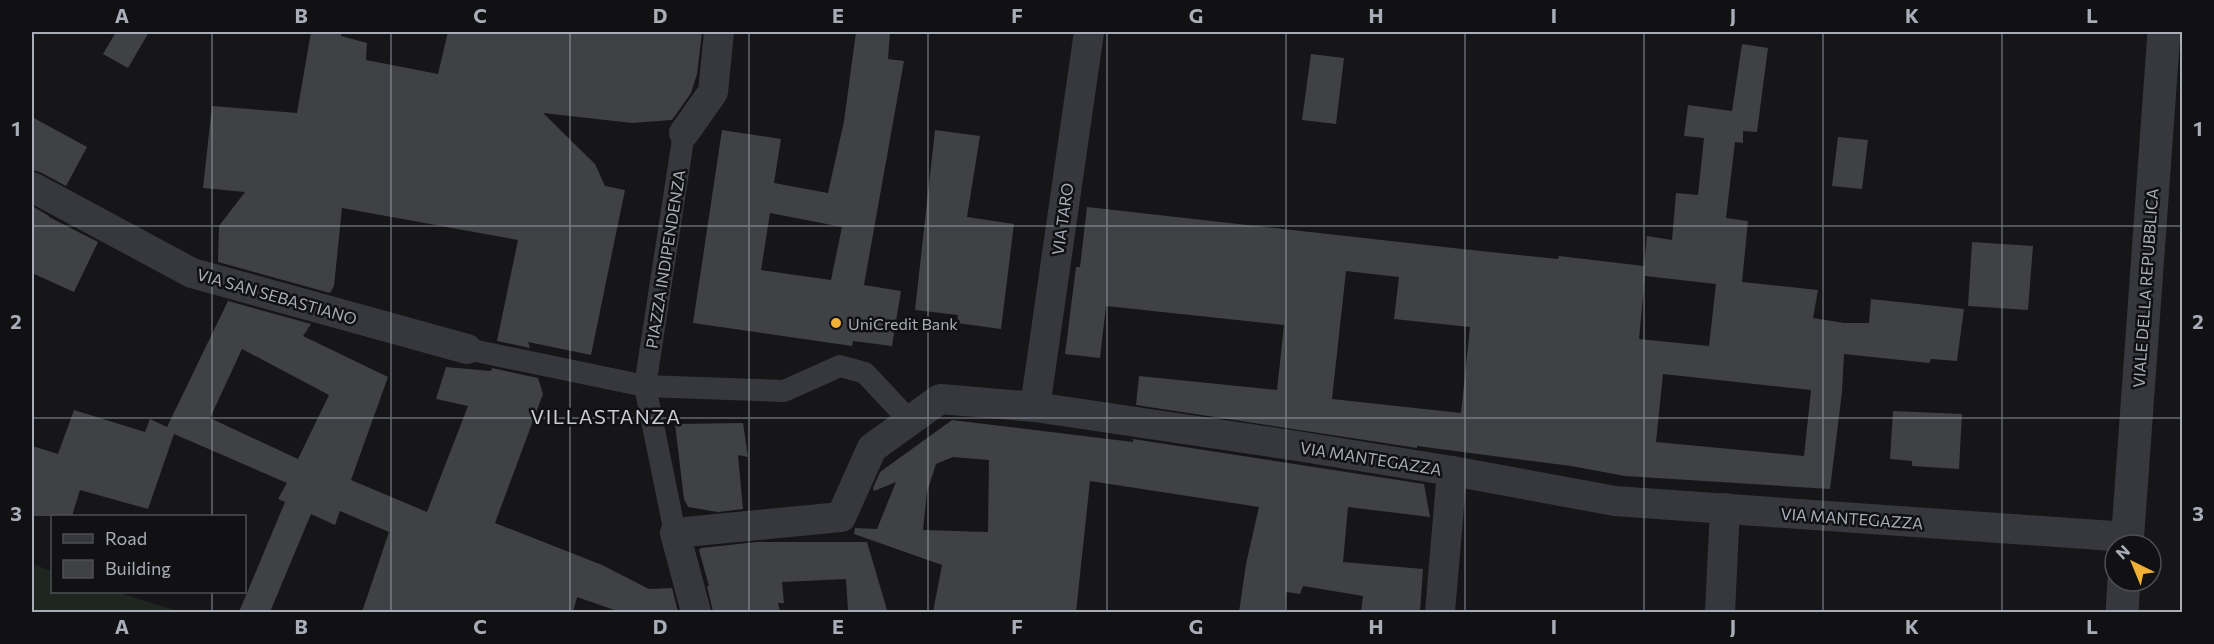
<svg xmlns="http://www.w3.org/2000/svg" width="2214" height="644" viewBox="0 0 2214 644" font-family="Commissioner,sans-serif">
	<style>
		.green { fill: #1e261f }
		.building { fill: #404145; fill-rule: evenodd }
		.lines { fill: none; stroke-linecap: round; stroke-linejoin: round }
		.pedestrian { stroke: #37383d; stroke-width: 22 }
		.minor { stroke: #37383d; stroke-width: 30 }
		.tertiary { stroke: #37383d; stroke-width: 33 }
		.grid { fill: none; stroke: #a8adb8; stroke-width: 1.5; stroke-opacity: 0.55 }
		.poi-dot { fill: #f2b134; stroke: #111113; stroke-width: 2 }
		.labels { text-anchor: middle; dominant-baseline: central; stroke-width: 5; stroke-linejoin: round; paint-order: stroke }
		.street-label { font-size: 16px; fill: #a8adb8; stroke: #111113 }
		.poi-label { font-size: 16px; fill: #a8adb8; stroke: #111113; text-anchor: start }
		.quarter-label { font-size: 20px; letter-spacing: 1.5px; fill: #c9ccd4; stroke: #111113 }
		.neatline { fill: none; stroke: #a8adb8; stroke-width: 2 }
		.grid-label { font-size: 20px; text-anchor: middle; font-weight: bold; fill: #a8adb8 }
	</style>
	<rect width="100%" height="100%" fill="#161618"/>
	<path class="green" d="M32,564L52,571V592H116L181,612H32Z"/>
	<g class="building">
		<path d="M116,32H149L128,68L103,54Z"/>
		<path d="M311,32H341V36L367,43L366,60L438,74L448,32H702L697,74L691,93L672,120L632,123L543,113L595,164L605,186L625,190L591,355L528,342L530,348L497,341L518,240L342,208L334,286L330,293L218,262L219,226L245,192L203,188L212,106L297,113Z"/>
		<path d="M856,32H890L888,59L904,61L864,285L901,291L892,346L853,341L852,346L693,323L722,130L781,139L774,183L828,193L844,121ZM770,213L842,227L831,280L761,270Z"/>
		<path d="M1742,44L1768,48L1757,132L1743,131V143L1735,142L1726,218L1748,221L1742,282L1818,290L1813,318L1844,323H1869L1871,299L1964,309L1957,361L1931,359L1929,363L1844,354L1842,392L1830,489L1625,476L1571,466L1455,451L1417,446V448L1136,405L1139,376L1277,390L1284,325L1106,306L1100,358L1065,354L1076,267H1080L1087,207L1453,248L1558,259L1559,256L1644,266L1647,236L1672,240L1676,193L1698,195L1704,138L1684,136L1688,105L1732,111ZM1346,271L1399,277L1394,319L1470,327L1461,413L1332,399ZM1645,276L1716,284L1709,346L1639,339ZM1663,374L1811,390L1804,456L1656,442Z"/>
		<path d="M1311,54L1344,58L1336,124L1302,120Z"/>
		<path d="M32,117L87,147L66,186L40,172L32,170Z"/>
		<path d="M935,130L980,136L967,217L1014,224L1001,329L957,323L958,315L915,310Z"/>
		<path d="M1838,137L1868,140L1862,189L1832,186Z"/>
		<path d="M32,206L49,216V217L98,242L74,292L32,273Z"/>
		<path d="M1972,242L2033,246L2028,310L1968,306Z"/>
		<path d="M228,301L311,324L303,336L388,377L351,480L427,512L468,406L436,399L446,367L491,371L492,368L538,378L543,394L495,523L602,565L649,589L672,588L678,612H620L577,597L573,612H362L389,532L340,511L335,525L311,514L270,612H239L285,502L278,499L287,483L174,434L148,509L80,490L72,516H32V446L58,454L74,410L145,432L150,419L167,427ZM242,349L329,395L298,459L210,418Z"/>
		<path d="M1893,411L1962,414L1959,469L1912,466V461L1890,459Z"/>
		<path d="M952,420L1133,442V439L1424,484L1430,517L1348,507L1343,562L1423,569L1420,612H1361L1363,596L1303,586L1300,594L1286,592L1285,612H1239L1246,564L1259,507L1090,481L1076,612H933L942,565L854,534L855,528L877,529L896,482L874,491L873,488L880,472ZM953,457L989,460L988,532L923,530L927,492L936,464Z"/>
		<path d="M743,423L748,457L738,455L743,509L718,512L688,507L684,499L675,424Z"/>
		<path d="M757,542H867L887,610H848L846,579L782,582L784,603H778L780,612H713L707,586H709L699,550L701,548Z"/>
	</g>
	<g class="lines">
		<g class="pedestrian">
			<path d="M467,349L645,386L784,391L840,366L865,373L909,420"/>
			<path d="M675,533L645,386L684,133"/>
		</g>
		<g class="minor">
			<path d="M684,133L713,92L719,32"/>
			<path d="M32,187L192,273L467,349"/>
			<path d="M1035,407L1089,32"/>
			<path d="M696,612L675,533L841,517L872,448L940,399L1035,407L1291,445L1452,471L1615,501L2127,537"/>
			<path d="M1440,612L1452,471"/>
			<path d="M1720,612L1725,508"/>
		</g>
		<g class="tertiary">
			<path d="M2127,545L2164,32"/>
			<path d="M2122,612L2124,581"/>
		</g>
	</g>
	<path class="grid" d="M212,32V516M391,32V612M570,32V612M749,32V612M928,32V612M1107,32V612M1286,32V612M1465,32V612M1644,32V612M1823,32V612M2002,32V612M32,226H2182M32,418H2182M212,592V612"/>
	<circle class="poi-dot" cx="836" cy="323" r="6"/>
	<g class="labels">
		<g class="street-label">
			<text transform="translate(1062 219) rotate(-82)">VIA TARO</text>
			<text transform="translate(665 259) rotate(-81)">PIAZZA INDIPENDENZA</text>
			<text transform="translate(2145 288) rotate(-86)">VIALE DELLA REPUBBLICA</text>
			<text transform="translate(277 296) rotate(16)">VIA SAN SEBASTIANO</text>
			<text transform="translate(1371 458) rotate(9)">VIA MANTEGAZZA</text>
			<text transform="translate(1852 518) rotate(4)">VIA MANTEGAZZA</text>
		</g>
		<g class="poi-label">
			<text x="848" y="323">UniCredit Bank</text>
		</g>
		<g class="quarter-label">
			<text x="606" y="416">VILLASTANZA</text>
		</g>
	</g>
	<rect width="2214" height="644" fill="none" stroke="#111113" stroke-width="66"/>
	<rect x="51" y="515" width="195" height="78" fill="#111113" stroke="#4d4f55" stroke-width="1.5"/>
	<rect x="63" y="534" width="30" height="9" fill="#37383d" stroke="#4d4f55" stroke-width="1.5"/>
	<text x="105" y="545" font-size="18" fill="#a8adb8">Road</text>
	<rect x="63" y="560" width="30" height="18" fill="#404145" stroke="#4d4f55" stroke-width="1.5"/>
	<text x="105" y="575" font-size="18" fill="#a8adb8">Building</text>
	<g transform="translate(2133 563) rotate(317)"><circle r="28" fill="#111113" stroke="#4d4f55" stroke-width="1.5"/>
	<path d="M0-4.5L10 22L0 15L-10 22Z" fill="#f2b134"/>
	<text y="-9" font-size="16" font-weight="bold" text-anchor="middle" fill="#a8adb8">N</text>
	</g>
	<rect x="33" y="33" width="2148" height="578" class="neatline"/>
	<g class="grid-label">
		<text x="122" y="23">A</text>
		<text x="301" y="23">B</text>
		<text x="480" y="23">C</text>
		<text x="660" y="23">D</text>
		<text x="838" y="23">E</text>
		<text x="1017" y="23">F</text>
		<text x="1196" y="23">G</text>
		<text x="1376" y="23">H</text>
		<text x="1554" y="23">I</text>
		<text x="1733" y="23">J</text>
		<text x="1912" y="23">K</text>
		<text x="2092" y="23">L</text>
		<text x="16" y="136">1</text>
		<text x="2198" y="136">1</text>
		<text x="16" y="329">2</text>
		<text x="2198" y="329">2</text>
		<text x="16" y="521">3</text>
		<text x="2198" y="521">3</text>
		<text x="122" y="634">A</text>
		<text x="301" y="634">B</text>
		<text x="480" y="634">C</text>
		<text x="660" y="634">D</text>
		<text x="838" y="634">E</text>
		<text x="1017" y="634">F</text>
		<text x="1196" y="634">G</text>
		<text x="1376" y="634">H</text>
		<text x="1554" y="634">I</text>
		<text x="1733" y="634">J</text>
		<text x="1912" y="634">K</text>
		<text x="2092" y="634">L</text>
	</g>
</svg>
